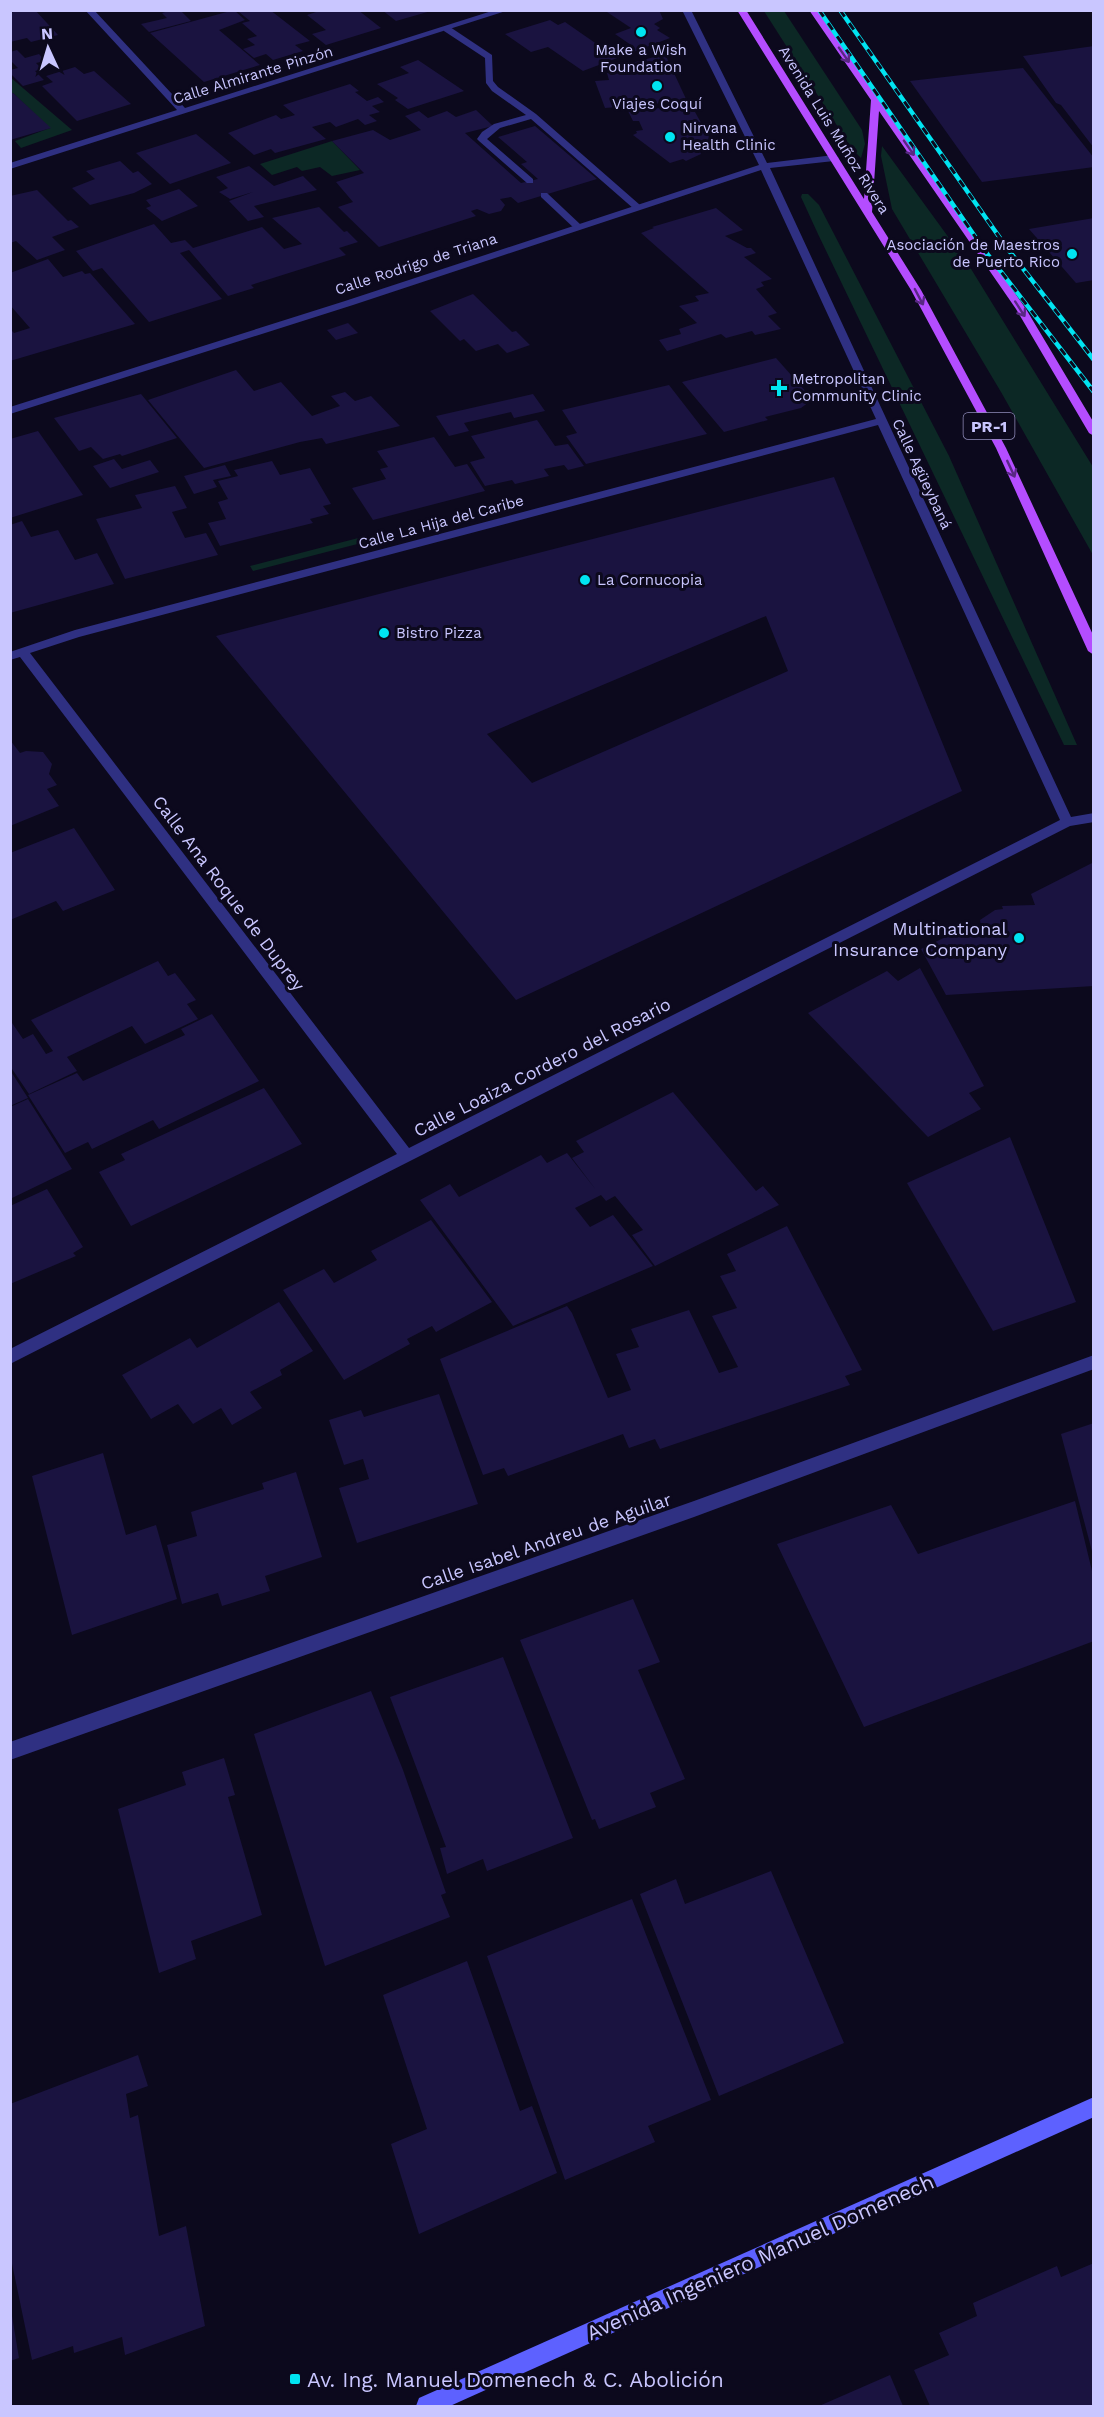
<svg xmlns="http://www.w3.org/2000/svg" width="1104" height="2417" viewBox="0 0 1104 2417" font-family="'Work Sans',sans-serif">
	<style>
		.green { fill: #0c2825 }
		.building { fill: #1a1340; fill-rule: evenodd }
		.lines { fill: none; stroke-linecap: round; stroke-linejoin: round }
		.lane { fill: #2f3082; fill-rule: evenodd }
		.street { fill: #2f3082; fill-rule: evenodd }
		.secondary { fill: #5d61ff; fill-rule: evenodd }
		.primary { fill: #b44dff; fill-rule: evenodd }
		.rail-casing { stroke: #00e4f1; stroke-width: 4.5 }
		.rail { stroke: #0c091d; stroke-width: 3; stroke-dasharray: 8; stroke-linecap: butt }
		.oneway { stroke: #582883 }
		.poi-dot { fill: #00e4f1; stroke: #0c091d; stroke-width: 2 }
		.labels { text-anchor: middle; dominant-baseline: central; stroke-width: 6; stroke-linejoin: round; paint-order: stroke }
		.far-poi-label { font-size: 15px; fill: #c9c6ff; stroke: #0c091d; text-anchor: start }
		.far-street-label { font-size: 15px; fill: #c9c6ff; stroke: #0c091d }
		.shield { fill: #0c091d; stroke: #908dbb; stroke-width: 1.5 }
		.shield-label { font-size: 16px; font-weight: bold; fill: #c9c6ff }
		.street-label { font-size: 18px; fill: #c9c6ff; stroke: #0c091d }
		.poi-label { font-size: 18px; fill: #c9c6ff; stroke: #0c091d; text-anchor: end }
		.near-street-label { font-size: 21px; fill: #c9c6ff; stroke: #0c091d }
		.near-poi-label { font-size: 21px; fill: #c9c6ff; stroke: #0c091d; text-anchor: start }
	</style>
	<rect width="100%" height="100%" fill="#0c091d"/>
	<g class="green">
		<path d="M764,11H784L862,130L865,144L861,158L852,149Z"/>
		<path d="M10,77L72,130L21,148L15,141L50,128L13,93L11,94Z"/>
		<path d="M332,141L360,170L332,176L320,167L302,171L297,167L272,175L260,164Z"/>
		<path d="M882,146L968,264L1093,467V555L1001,392L892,209L881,156Z"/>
		<path d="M802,194H808L819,205L949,456L1077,745H1064L818,234L801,197Z"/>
		<path d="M366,536L369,541L253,571L250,566Z"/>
	</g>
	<g class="building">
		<path d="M21,10H35L58,35L31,42L27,38L10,42V13Z"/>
		<path d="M172,10H180L191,21L149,32L141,24L167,18L162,13Z"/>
		<path d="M234,10L245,20L219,30L260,65L204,82L150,33Z"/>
		<path d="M243,10H270L310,41L295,45L303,51L273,60L266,54L254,58L243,49L255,45L247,39L257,36L242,23L250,21L239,12Z"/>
		<path d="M322,10H358L381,28L326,45L312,34L326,30L307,15Z"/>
		<path d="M382,10H431V11L396,21Z"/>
		<path d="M604,10H659L663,19L654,24L660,28L657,30L670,38L583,71L548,47L531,52L505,34L550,20L558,25L565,22L601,47L609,44L623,48L631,45L615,34L631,28Z"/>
		<path d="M1094,46V148L1061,105L1056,103L1023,56Z"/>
		<path d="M17,50L25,58L39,54L45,61L36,63L42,69L35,71L44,80L23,86L10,73V70L18,68L10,60V52Z"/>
		<path d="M665,54L687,101L605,108L595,81L609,80L607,73H610L609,68L632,66V63Z"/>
		<path d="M418,60L464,91L408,109L395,100L398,98L377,84L409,73L400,67Z"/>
		<path d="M75,67L84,74L94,71L131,104L77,121L42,86L53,82L46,76Z"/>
		<path d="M1023,68L1094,158V167L982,182L910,81Z"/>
		<path d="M350,84L359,91L355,92L367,101L378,97L384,102L372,106L380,112L369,115L377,121L365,125L358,119L336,127L330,122L312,127L326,139L275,153L271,149L254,155L228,133L276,115L281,119L295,115L283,105Z"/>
		<path d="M13,93L51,128L10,140V94Z"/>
		<path d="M694,105L695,112L709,137L707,149L700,152L701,154L686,161L683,159L670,163L633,135L637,133L636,131L643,130L639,121H633L628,111Z"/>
		<path d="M476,110L493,126L465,133L521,183L538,179L521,164L527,162L498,137L535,126L597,179L518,203L511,197L500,199L505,205L501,211L489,214L477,209L471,211L476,216L379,247L338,207L353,202L336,182L364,173L332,141L373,130L390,140L421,130L405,116L419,111L428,118L447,111L456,117Z"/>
		<path d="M196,134L231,163L170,184L136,153Z"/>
		<path d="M120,161L133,173L138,171L152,184L134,193L90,205L72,188L95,179L86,171Z"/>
		<path d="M249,166L274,186L303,176L317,190L254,206L264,217L248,221L229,201L253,192L230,199L219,192L228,188L216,177Z"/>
		<path d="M179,189L198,206L162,221L146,208L151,206L146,200Z"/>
		<path d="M37,190L68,221L71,220L79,227L52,237L65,250L37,260L16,241L10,243V196Z"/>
		<path d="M319,207L344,232L347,231L358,242L339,248L346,255L251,285L254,288L228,296L189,250L180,253L222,299L149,322L102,268L93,271L76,251L154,224L171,243L185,240L193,248L262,227L284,249L302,244L272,218Z"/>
		<path d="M716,208L743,230L725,236L747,248H751L756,253L744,257L772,279L761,282L764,286L756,289L777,313L768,316L781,329L755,335L752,331L726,338L721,334L667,351L659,340L681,334L679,329L697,323L679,306L699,301L695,296L709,293L641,233L654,228L652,227Z"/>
		<path d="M1094,218V280L1076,283L1029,229Z"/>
		<path d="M48,259L63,277L82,271L85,274L90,273L135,324L10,361V329L14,333L30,328L10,305V273Z"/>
		<path d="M473,294L512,332L516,331L530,345L507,353L498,344L476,351L464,339L460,341L430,311Z"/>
		<path d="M348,323L358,333L336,340L327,330Z"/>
		<path d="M776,358L808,394L809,402L801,408L765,417L768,420L724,432L682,382Z"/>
		<path d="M236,370L254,391L281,382L312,416L340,406L331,396L345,392L355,401L371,396L400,426L326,444L322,438L300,442L204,468L148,400Z"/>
		<path d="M669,385L707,434L586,464L566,436L577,433L562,410Z"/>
		<path d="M141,394L177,438L122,456L120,454L103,459L91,447L79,451L54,418Z"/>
		<path d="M533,394L545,411L514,418L511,412L464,423L469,431L449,436L436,416Z"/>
		<path d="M537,420L555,446L568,444L584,466L568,470L564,465L544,469L549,476L515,484L512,480L485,486L470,462L485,458L471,436Z"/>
		<path d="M38,431L83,495L10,518V439Z"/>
		<path d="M434,437L455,467L467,464L485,491L373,520L352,488L386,479L380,469L388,467L377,451Z"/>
		<path d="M114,459L122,469L150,460L159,472L110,488L93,466Z"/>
		<path d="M272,461L280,475L310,468L331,504L323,506L329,514L310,519L313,523L220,546L208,523L226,519L218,502L228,499L218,481L238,476L234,470Z"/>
		<path d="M225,465L231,476L213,480L217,487L194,494L184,476Z"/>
		<path d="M834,477L962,791L516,1000L216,636ZM766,616L788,671L532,783L487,734Z"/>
		<path d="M175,486L187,508L172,512L185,538L206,533L218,555L125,579L96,519L142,508L135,495Z"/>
		<path d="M22,521L31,537L58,530L75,560L97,553L114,584L10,613V525Z"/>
		<path d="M10,740L20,753L26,751L43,752L52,764L49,774L57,785L47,789L59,806L10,826Z"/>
		<path d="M74,828L115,890L63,911L56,901L10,920V853Z"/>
		<path d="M1094,862V986L946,995L921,949L968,926H981L980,920L995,910L1003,909L1002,906L1035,905L1031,894Z"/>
		<path d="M158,961L168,976L175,973L196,1000L187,1004L198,1019L145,1044L132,1026L67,1057L77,1071L29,1094L10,1066V1020L23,1039L33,1034L46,1054L53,1051L31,1020Z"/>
		<path d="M920,968L984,1086L969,1093L981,1109L928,1137L808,1013L887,971L898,981Z"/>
		<path d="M212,1014L259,1081L159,1129L153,1120L92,1149L88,1142L65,1153L28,1095L77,1073L83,1081L185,1035L181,1029Z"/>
		<path d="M10,1070L28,1098L10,1106Z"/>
		<path d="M264,1088L302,1144L131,1226L99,1172L125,1160L121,1154Z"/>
		<path d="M673,1092L756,1191L763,1186L779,1205L655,1266L632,1235L643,1230L615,1196L606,1201L601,1195L575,1208L590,1227L613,1215L653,1266L513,1326L420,1200L450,1184L459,1197L541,1155L547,1163L567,1153L596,1190L572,1158L584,1152L576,1141Z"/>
		<path d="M28,1099L72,1169L10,1199V1107Z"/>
		<path d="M1010,1137L1076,1302L993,1331L907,1183Z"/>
		<path d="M47,1189L83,1247L73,1253L76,1256L10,1284V1206Z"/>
		<path d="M431,1220L492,1302L436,1332L432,1326L407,1339L410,1344L344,1380L283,1290L324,1269L334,1283L377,1260L371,1251Z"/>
		<path d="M787,1226L862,1370L845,1376L850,1385L660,1449L655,1439L629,1448L623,1434L508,1476L504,1468L483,1475L440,1359L567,1306L572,1313L608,1398L631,1390L616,1354L639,1347L631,1329L689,1310L719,1373L738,1367L712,1316L737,1308L720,1276L736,1271L727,1254Z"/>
		<path d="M279,1302L313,1351L280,1370L282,1375L250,1392L262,1408L232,1425L221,1408L193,1424L178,1404L151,1419L122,1375L190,1338L197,1348Z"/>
		<path d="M439,1394L478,1504L357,1543L339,1488L369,1479L363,1459L344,1465L329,1420L361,1410L364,1417Z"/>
		<path d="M1094,1423V1555H1093L1061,1434Z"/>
		<path d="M103,1453L126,1535L156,1525L177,1599L72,1635L32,1476Z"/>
		<path d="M296,1472L322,1557L265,1576L270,1591L222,1606L218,1593L182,1604L167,1545L197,1536L191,1512L264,1489L262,1483Z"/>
		<path d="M1075,1501L1094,1579V1641L864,1727L777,1544L891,1505L918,1554Z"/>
		<path d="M633,1599L660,1662L638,1670L685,1779L650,1793L656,1807L599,1829L595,1819L592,1820L520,1640Z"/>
		<path d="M503,1657L573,1838L487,1871L483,1859L447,1874L440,1848L446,1847L390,1697Z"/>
		<path d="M371,1691L403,1770L446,1893L441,1895L450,1917L325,1966L254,1734Z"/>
		<path d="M224,1758L235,1795L228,1797L262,1915L191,1941L196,1959L159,1973L118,1809L186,1785L182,1772Z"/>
		<path d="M771,1871L844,2043L719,2096L640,1894L676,1879L685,1904Z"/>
		<path d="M632,1899L711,2100L648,2126L655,2142L565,2180L487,1956Z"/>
		<path d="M467,1961L520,2111L532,2106L557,2173L419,2234L391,2144L427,2129L383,1995Z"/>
		<path d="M138,2055L148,2086L126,2094L130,2118L138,2115L159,2236L186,2226L205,2326L125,2355L122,2337L74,2353L73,2346L32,2360L10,2254V2104Z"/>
		<path d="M1094,2263V2406H930L914,2370L949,2355L939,2333L977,2316L973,2303L1057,2266L1061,2277Z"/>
		<path d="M12,2316L19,2358L10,2361V2317Z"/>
		<path d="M890,2375L903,2406H819Z"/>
	</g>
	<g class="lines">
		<g class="lane">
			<path d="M444,27H450L492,55L493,81L498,87L536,114L640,205V209H634L531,119L500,128L487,139L533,179V183H527L479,141L477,139L482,132L494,124L526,115L492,91L486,83L485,58L444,31Z"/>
			<path d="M541,193H547L581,225V229H575L541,197Z"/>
		</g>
		<g class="street">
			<path d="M85,10H94L185,108L495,10H509L10,169V163L177,110Z"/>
			<path d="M682,10H691L767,163L834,155L839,158L834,161L770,168L1071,817L1094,813V822L1070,826L10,1364V1349L397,1154L20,657L10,660V652L75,630L876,419L761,170L353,305L10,414V407L345,301L759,165ZM878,425L1060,820L409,1148L30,653L79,637Z"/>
			<path d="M1094,1355V1369L694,1517L10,1760V1742L694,1501Z"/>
		</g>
		<path class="secondary" d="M1094,2097V2117L450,2406H416L419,2398Z"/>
		<path class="primary" d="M737,10H746L864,199L871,100L809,10H818L1026,309L1094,423V436L1089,433L1016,309L879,111L872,212L921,290L1006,448L1094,637V655L1088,651L996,448L911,290Z"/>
		<g class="rail-casing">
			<g id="rail">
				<path d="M819,10L985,251L1094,392"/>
				<path d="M840,10L1007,248L1094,360"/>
			</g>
		</g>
		<use href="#rail" class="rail"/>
	</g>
	<defs><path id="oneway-shaft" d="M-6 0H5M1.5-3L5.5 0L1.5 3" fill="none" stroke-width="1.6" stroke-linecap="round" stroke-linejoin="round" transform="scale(1.5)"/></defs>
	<g class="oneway">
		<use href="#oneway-shaft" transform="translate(844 55) rotate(55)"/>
		<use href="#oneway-shaft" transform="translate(909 148) rotate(55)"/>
		<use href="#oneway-shaft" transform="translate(919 297) rotate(62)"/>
		<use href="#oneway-shaft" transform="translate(1020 309) rotate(57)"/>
		<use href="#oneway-shaft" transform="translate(1011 469) rotate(65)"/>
	</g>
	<g class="poi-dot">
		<circle cx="641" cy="32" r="6"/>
		<circle cx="657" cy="86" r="6"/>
		<circle cx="670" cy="137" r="6"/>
		<circle cx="1072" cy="254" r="6"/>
		<path d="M776 379h6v6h6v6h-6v6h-6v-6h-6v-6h6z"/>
		<circle cx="585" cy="580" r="6"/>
		<circle cx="384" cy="633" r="6"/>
		<circle cx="1019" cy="938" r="6"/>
		<rect x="289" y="2373" width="12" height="12" rx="3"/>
	</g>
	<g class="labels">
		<g class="far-poi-label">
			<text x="641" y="50" text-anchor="middle">Make a Wish<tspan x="641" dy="17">Foundation</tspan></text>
			<text x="657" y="104" text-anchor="middle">Viajes Coquí</text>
			<text x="682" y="128">Nirvana<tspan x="682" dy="17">Health Clinic</tspan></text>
			<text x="1060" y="245" text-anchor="end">Asociación de Maestros<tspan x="1060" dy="17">de Puerto Rico</tspan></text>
			<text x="792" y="379">Metropolitan<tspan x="792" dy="17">Community Clinic</tspan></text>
			<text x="597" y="580">La Cornucopia</text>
			<text x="396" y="633">Bistro Pizza</text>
		</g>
		<g class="far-street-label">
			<text transform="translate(253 75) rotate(-17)">Calle Almirante Pinzón</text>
			<text transform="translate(834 130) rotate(58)">Avenida Luis Muñoz Rivera</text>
			<text transform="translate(416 264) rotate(-18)">Calle Rodrigo de Triana</text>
			<text transform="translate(922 474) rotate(65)">Calle Agüeybaná</text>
			<text transform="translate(441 522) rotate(-15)">Calle La Hija del Caribe</text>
		</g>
		<rect class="shield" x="963.5" y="413" width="51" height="26" rx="4.5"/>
		<g class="shield-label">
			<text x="989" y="426">PR-1</text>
		</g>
		<g class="street-label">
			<text transform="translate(229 893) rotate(53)">Calle Ana Roque de Duprey</text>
			<text transform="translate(542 1067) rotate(-27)">Calle Loaiza Cordero del Rosario</text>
			<text transform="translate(546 1541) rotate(-19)">Calle Isabel Andreu de Aguilar</text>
		</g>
		<g class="poi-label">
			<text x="1007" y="928">Multinational<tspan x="1007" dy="21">Insurance Company</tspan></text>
		</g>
		<g class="near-street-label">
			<text transform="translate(760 2257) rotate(-24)">Avenida Ingeniero Manuel Domenech</text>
		</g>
		<g class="near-poi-label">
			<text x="307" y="2379">Av. Ing. Manuel Domenech &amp; C. Abolición</text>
		</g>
	</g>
	<rect width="1104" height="2417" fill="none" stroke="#c9c6ff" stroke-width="24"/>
	<g transform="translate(48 48) rotate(356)" stroke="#0c091d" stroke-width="4.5" paint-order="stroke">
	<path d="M0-4.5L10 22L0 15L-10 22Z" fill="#c9c6ff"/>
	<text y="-9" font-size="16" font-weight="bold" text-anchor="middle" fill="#c9c6ff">N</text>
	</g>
</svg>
